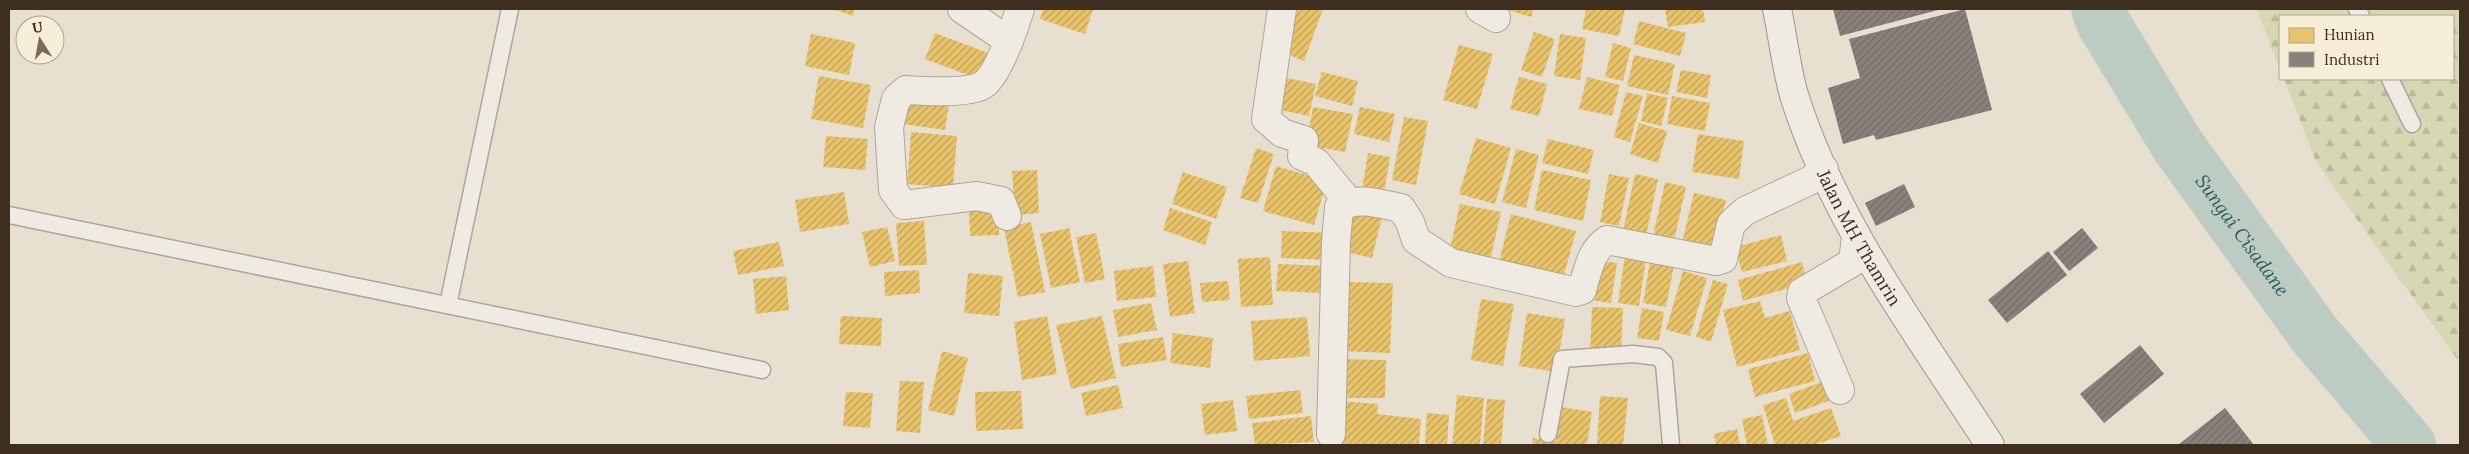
<svg xmlns="http://www.w3.org/2000/svg" width="2469" height="454" viewBox="0 0 2469 454" font-family="Lora,serif">
	<style>
		.forest { fill: url(#forest-firs) }
		.homes { fill: url(#homes-hatch) }
		.industry { fill: url(#industry-hatch) }
		.lines { fill: none; stroke-linecap: round; stroke-linejoin: round }
		.river { stroke: #bcccc2; stroke-width: 54 }
		.lane-casing { stroke: #ada599; stroke-width: 19 }
		.street-casing { stroke: #ada599; stroke-width: 30 }
		.secondary-casing { stroke: #9c958a; stroke-width: 30 }
		.lane { stroke: #efebe3; stroke-width: 16 }
		.street { stroke: #efebe3; stroke-width: 28 }
		.secondary { stroke: #efebe3; stroke-width: 28 }
		.labels { text-anchor: middle; dominant-baseline: central; stroke-width: 5; stroke-linejoin: round; paint-order: stroke }
		.street-label { font-size: 18px; fill: #3d2e20; stroke: #f7eed8 }
		.water-label { font-size: 19px; font-style: italic; fill: #2f5d5a; stroke: #f7eed8 }
	</style>
	<defs>
		<pattern id="forest-firs" width="22" height="20" patternUnits="userSpaceOnUse" patternTransform="scale(1.25)"><rect width="22" height="20" fill="#d6d7b3"/><path d="M5 1l3.5 6h-7zM16 11l3.5 6h-7z" fill="#b9b99a"/></pattern>
		<pattern id="homes-hatch" width="6" height="6" patternUnits="userSpaceOnUse" patternTransform="scale(1.25)"><rect width="6" height="6" fill="#e9c46a"/><path d="M-1 1l2-2M0 6l6-6M5 7l2-2" fill="none" stroke="#bea057"/></pattern>
		<pattern id="industry-hatch" width="6" height="6" patternUnits="userSpaceOnUse" patternTransform="scale(1.25)"><rect width="6" height="6" fill="#8a817c"/><path d="M-1 1l2-2M0 6l6-6M5 7l2-2" fill="none" stroke="#726a65"/></pattern>
	</defs>
	<rect width="100%" height="100%" fill="#e7e0d1"/>
	<path class="forest" d="M2257,9H2460V363L2316,162L2284,79H2453V16H2280V70Z"/>
	<g class="homes">
		<path d="M833,9H855L853,16Z"/>
		<path d="M1043,9H1093L1085,34L1040,19Z"/>
		<path d="M1298,9H1323L1304,61L1282,52Z"/>
		<path d="M1505,9H1533L1531,17Z"/>
		<path d="M1586,9H1625L1619,36L1582,29Z"/>
		<path d="M1665,9H1703L1705,22L1668,27Z"/>
		<path d="M1639,21L1686,33L1680,56L1633,44Z"/>
		<path d="M1534,32L1555,39L1542,77L1521,70Z"/>
		<path d="M935,33L991,54L981,80L925,59Z"/>
		<path d="M811,34L855,43L849,75L805,66Z"/>
		<path d="M1560,34L1586,38L1580,80L1554,76Z"/>
		<path d="M1613,43L1631,48L1623,81L1605,77Z"/>
		<path d="M1459,45L1493,54L1477,109L1443,100Z"/>
		<path d="M1634,55L1675,64L1668,95L1627,86Z"/>
		<path d="M1681,70L1711,75L1707,98L1676,92Z"/>
		<path d="M1322,72L1358,81L1352,106L1315,96Z"/>
		<path d="M819,76L871,85L863,128L811,119Z"/>
		<path d="M1277,76L1316,84L1309,116L1271,108Z"/>
		<path d="M1519,77L1547,84L1539,116L1510,109Z"/>
		<path d="M1587,77L1620,85L1612,116L1579,109Z"/>
		<path d="M1626,92L1643,96L1630,142L1614,137Z"/>
		<path d="M1647,93L1668,98L1661,126L1641,121Z"/>
		<path d="M1672,96L1710,103L1705,131L1667,124Z"/>
		<path d="M906,99L949,104L945,130L903,124Z"/>
		<path d="M1313,107L1353,114L1345,152L1306,145Z"/>
		<path d="M1360,107L1395,114L1389,142L1354,134Z"/>
		<path d="M1404,117L1428,121L1416,185L1392,180Z"/>
		<path d="M1639,123L1667,131L1658,163L1630,154Z"/>
		<path d="M911,132L957,136L953,188L907,184Z"/>
		<path d="M1698,134L1744,141L1739,179L1692,172Z"/>
		<path d="M826,136L868,139L865,170L823,167Z"/>
		<path d="M1476,138L1511,148L1495,204L1459,194Z"/>
		<path d="M1548,139L1594,150L1588,174L1542,163Z"/>
		<path d="M1256,148L1274,154L1258,203L1240,198Z"/>
		<path d="M1516,149L1539,155L1526,208L1502,202Z"/>
		<path d="M1368,153L1390,157L1384,193L1362,189Z"/>
		<path d="M1276,166L1327,181L1314,225L1263,211Z"/>
		<path d="M1037,170L1039,213L1015,215L1012,171Z"/>
		<path d="M1542,170L1591,180L1583,221L1534,210Z"/>
		<path d="M1183,172L1227,187L1216,219L1172,204Z"/>
		<path d="M1609,174L1629,178L1619,226L1600,222Z"/>
		<path d="M1635,174L1658,179L1645,240L1622,235Z"/>
		<path d="M1665,182L1686,187L1674,241L1653,236Z"/>
		<path d="M844,192L849,224L800,232L795,200Z"/>
		<path d="M1694,193L1726,200L1712,254L1681,247Z"/>
		<path d="M1460,204L1501,212L1490,261L1449,253Z"/>
		<path d="M999,205V235L970,236L969,206Z"/>
		<path d="M1170,208L1212,222L1205,245L1163,230Z"/>
		<path d="M1352,210L1382,217L1372,258L1342,251Z"/>
		<path d="M1511,214L1576,231L1561,286L1497,270Z"/>
		<path d="M924,221L927,265L899,266L896,223Z"/>
		<path d="M1031,222L1045,292L1018,297L1004,228Z"/>
		<path d="M887,227L895,261L870,267L862,232Z"/>
		<path d="M1069,228L1080,282L1051,288L1040,234Z"/>
		<path d="M1282,231L1330,233L1329,260L1281,258Z"/>
		<path d="M1096,233L1105,279L1085,283L1076,237Z"/>
		<path d="M1781,235L1787,261L1742,272L1735,247Z"/>
		<path d="M779,242L784,266L738,275L733,251Z"/>
		<path d="M1626,249L1647,252L1639,306L1618,303Z"/>
		<path d="M1651,256L1675,260L1666,307L1643,303Z"/>
		<path d="M1270,257L1273,305L1241,307L1238,259Z"/>
		<path d="M1596,260L1617,263L1611,303L1590,300Z"/>
		<path d="M1188,261L1195,313L1170,317L1163,264Z"/>
		<path d="M1802,262L1807,283L1743,301L1738,280Z"/>
		<path d="M1278,264L1325,266L1324,293L1276,291Z"/>
		<path d="M1153,266L1156,297L1117,301L1114,271Z"/>
		<path d="M919,270L920,293L885,296L884,272Z"/>
		<path d="M1683,271L1707,278L1690,336L1666,330Z"/>
		<path d="M968,273L1003,276L999,316L964,313Z"/>
		<path d="M786,276L789,310L756,314L753,279Z"/>
		<path d="M1713,280L1728,284L1711,342L1696,337Z"/>
		<path d="M1228,281L1230,300L1202,302L1200,283Z"/>
		<path d="M1344,282L1393,283L1390,353L1341,351Z"/>
		<path d="M1481,299L1514,304L1503,366L1471,360Z"/>
		<path d="M1760,301L1765,318L1790,311L1800,350L1737,367L1723,310Z"/>
		<path d="M1151,303L1157,330L1118,337L1113,310Z"/>
		<path d="M1592,307L1623,308L1621,352L1590,351Z"/>
		<path d="M1642,308L1664,312L1659,341L1637,338Z"/>
		<path d="M1527,313L1565,319L1556,372L1519,366Z"/>
		<path d="M841,316L882,318L881,346L839,344Z"/>
		<path d="M1047,316L1057,374L1022,380L1014,322Z"/>
		<path d="M1102,316L1116,378L1071,389L1056,325Z"/>
		<path d="M1307,317L1310,356L1254,361L1251,321Z"/>
		<path d="M1173,333L1213,338L1210,368L1170,363Z"/>
		<path d="M1163,337L1167,360L1121,367L1118,344Z"/>
		<path d="M942,351L968,358L954,416L928,410Z"/>
		<path d="M1808,353L1815,381L1755,397L1748,369Z"/>
		<path d="M1340,359L1386,360L1385,398H1340Z"/>
		<path d="M900,381L924,382L920,433L896,431Z"/>
		<path d="M1824,381L1831,400L1795,413L1789,394Z"/>
		<path d="M1118,385L1123,408L1086,416L1081,393Z"/>
		<path d="M1300,390L1303,413L1249,419L1246,396Z"/>
		<path d="M1021,391L1023,429L976,431L975,392Z"/>
		<path d="M846,392L873,393L870,428L843,426Z"/>
		<path d="M1457,395L1484,398L1480,445H1452Z"/>
		<path d="M1600,396L1628,398L1623,445H1597Z"/>
		<path d="M1786,398L1793,421L1831,408L1841,436L1814,445H1775L1763,405Z"/>
		<path d="M1487,399L1505,400L1501,445H1483Z"/>
		<path d="M1233,400L1237,431L1205,435L1201,404Z"/>
		<path d="M1341,401L1378,404L1377,414L1421,419L1419,445H1338Z"/>
		<path d="M1561,407L1592,412L1587,445H1532L1533,438L1556,441Z"/>
		<path d="M1427,413L1449,415L1447,445H1425Z"/>
		<path d="M1762,415L1768,445H1747L1742,419Z"/>
		<path d="M1311,416L1314,442L1255,445L1252,423Z"/>
		<path d="M1737,429L1740,445H1716L1714,434Z"/>
	</g>
	<g class="industry">
		<path d="M1833,9H1942L1840,36Z"/>
		<path d="M1965,9L1992,110L1876,140L1874,135L1843,144L1828,88L1860,78L1849,39Z"/>
		<path d="M1904,184L1915,207L1876,226L1865,203Z"/>
		<path d="M2082,228L2098,248L2069,271L2053,252Z"/>
		<path d="M2048,251L2067,275L2007,323L1988,300Z"/>
		<path d="M2140,345L2164,374L2104,423L2080,394Z"/>
		<path d="M2225,408L2254,445H2178Z"/>
	</g>
	<g class="lines">
		<path class="river" id="s1" d="M2098,9L2104,24L2178,146L2315,335L2409,445"/>
		<g class="lane-casing">
			<g id="lane">
				<path d="M2357,9L2361,16"/>
				<path d="M2390,79L2412,124"/>
				<path d="M9,215L762,370"/>
				<path d="M448,305L510,9"/>
				<path d="M1548,434L1562,359L1633,354L1658,357L1664,363L1671,445"/>
			</g>
		</g>
		<g class="street-casing">
			<g id="street">
				<path d="M962,9L1009,41"/>
				<path d="M1282,9L1266,119L1282,133L1304,140L1302,156L1316,162L1349,202"/>
				<path d="M1480,9L1496,18"/>
				<path d="M1007,216L1001,201L977,196L904,205L893,190L889,127L896,99L906,90C923,91 968,94 983,85C998,75 1015,26 1020,9"/>
				<path d="M1840,390L1801,298L1802,292L1853,262L1856,237"/>
				<path d="M1331,434L1336,242L1339,207C1360,196 1379,204 1401,208L1410,222L1416,240L1451,263L1576,292L1582,290C1587,273 1591,250 1607,240L1716,261L1723,259L1731,224L1745,211L1811,180L1824,169"/>
			</g>
		</g>
		<g class="secondary-casing">
			<g id="secondary">
				<path id="s2" d="M1777,9C1783,37 1786,67 1794,95C1834,223 1918,333 1990,445"/>
			</g>
		</g>
		<use href="#lane" class="lane"/>
		<use href="#street" class="street"/>
		<use href="#secondary" class="secondary"/>
	</g>
	<g class="labels">
		<g class="street-label">
			<text stroke="none"><textPath href="#s2" startOffset="245">Jalan MH Thamrin</textPath></text>
		</g>
		<g class="water-label">
			<text stroke="none"><textPath href="#s1" startOffset="269">Sungai Cisadane</textPath></text>
		</g>
	</g>
	<rect width="2469" height="454" fill="none" stroke="#3d2e20" stroke-width="20"/>
	<rect x="2279" y="15" width="175" height="65" fill="#f7eed8" stroke="#ada18e"/>
	<rect x="2289" y="28" width="25" height="15" fill="#e9c46a" stroke="#ada18e"/>
	<text x="2324" y="40" font-size="15" fill="#3d2e20">Hunian</text>
	<rect x="2289" y="52" width="25" height="15" fill="#8a817c" stroke="#ada18e"/>
	<text x="2324" y="65" font-size="15" fill="#3d2e20">Industri</text>
	<g transform="translate(40 40) rotate(349)"><circle r="24" fill="#f7eed8" stroke="#ada18e"/>
	<path d="M0-4L9 19L0 12L-9 19Z" fill="#786c5e"/>
	<text y="-8" font-size="14" font-weight="bold" text-anchor="middle" fill="#3d2e20">U</text>
	</g>
</svg>
